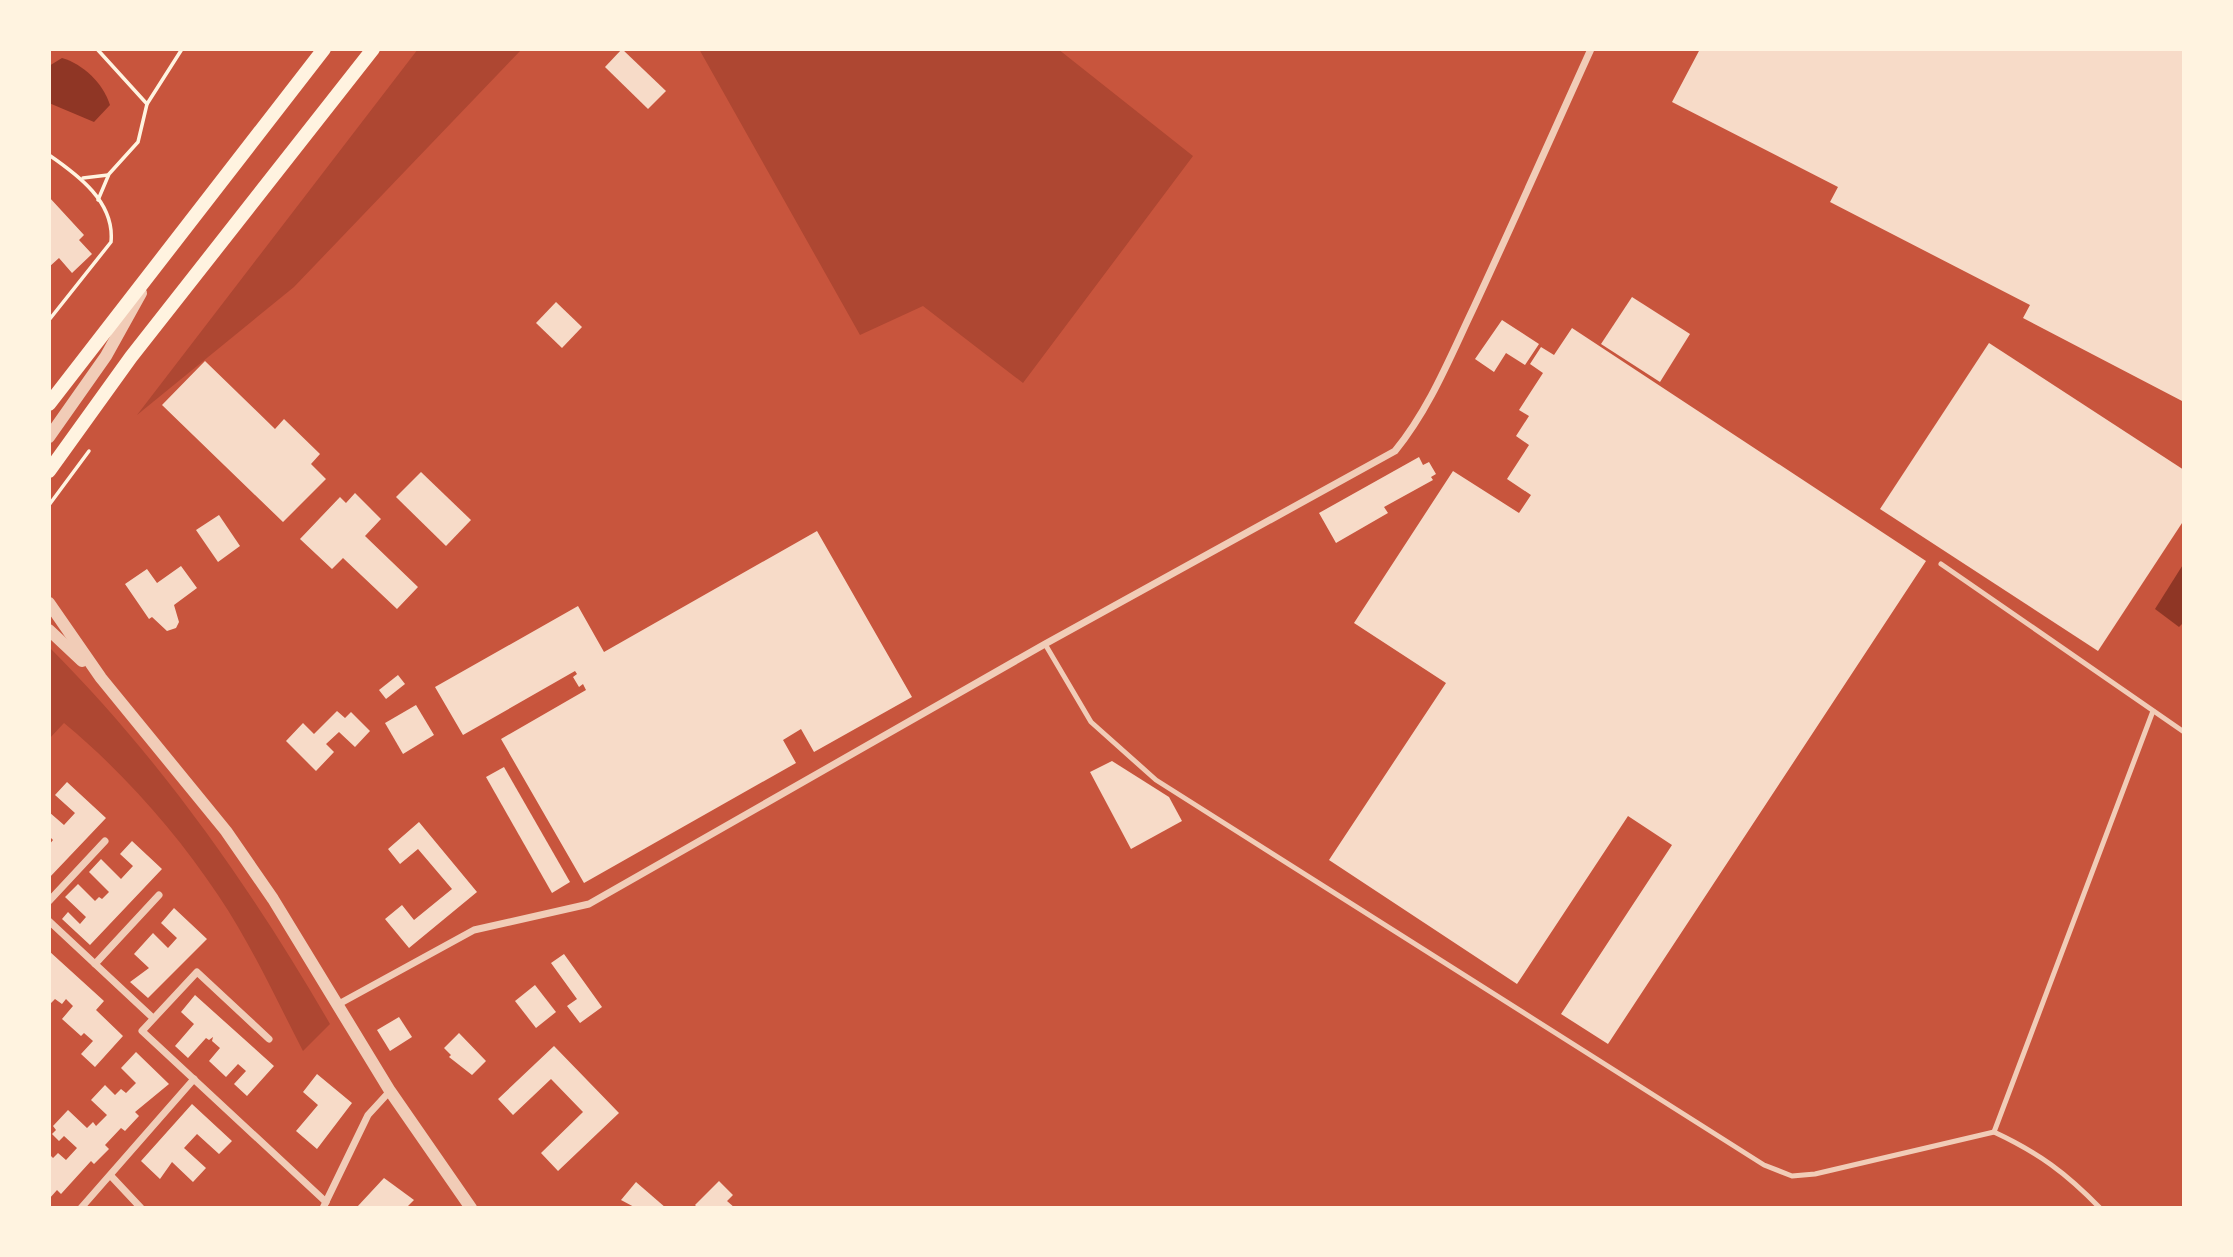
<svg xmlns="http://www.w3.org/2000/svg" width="2233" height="1257" viewBox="0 0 2233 1257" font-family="'Titillium Web',sans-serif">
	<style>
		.green { fill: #ae4732 }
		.water { fill: #8f3625 }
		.building { fill: #f7dbc8 }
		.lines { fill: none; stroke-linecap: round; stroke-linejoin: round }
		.path { stroke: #fff3e0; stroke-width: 3.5 }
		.service { stroke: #f1ccb7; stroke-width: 5 }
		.minor { stroke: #f1ccb7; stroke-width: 7 }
		.tertiary { stroke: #f1ccb7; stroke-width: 12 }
		.secondary { stroke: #fff3e0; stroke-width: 14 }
	</style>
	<rect width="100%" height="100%" fill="#c8553d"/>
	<g class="green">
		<path d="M418,49H522L294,287L137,415Z"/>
		<path d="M699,49H1058L1193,156L1023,383L923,306L860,335Z"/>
		<path d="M49,647C160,758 252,889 330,1024L303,1051C276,999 251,944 218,895C176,832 123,772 64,723L49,739Z"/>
	</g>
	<g class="water">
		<path d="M62,58C83,64 103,83 110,105L94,122L49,103V66Z"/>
		<path d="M2184,563V622L2179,627L2155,609Z"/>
	</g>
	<g class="building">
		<path d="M622,49L666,91L648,109L605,67Z"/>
		<path d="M1700,49H2184V402L2023,318L2030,305L1830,202L1838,187L1672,102Z"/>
		<path d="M49,197L84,235L79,240L92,254L72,273L59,258L49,267Z"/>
		<path d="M1632,297L1690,334L1660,382L1601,344Z"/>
		<path d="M556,302L582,327L562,348L536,323Z"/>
		<path d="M1502,320L1539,344L1525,365L1506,353L1494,372L1475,359Z"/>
		<path d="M1572,328L1926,561L1608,1044L1561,1014L1672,845L1628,816L1517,984L1329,860L1446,683L1354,623L1453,471L1519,513L1531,495L1507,479L1529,445L1516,436L1529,416L1519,410L1543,373L1530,364L1541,347L1554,355Z"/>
		<path d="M1989,343L2184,470V520L2098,651L1880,509Z"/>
		<path d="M205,361L275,429L284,419L320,454L311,464L326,479L283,522L162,405Z"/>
		<path d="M1419,457L1423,465L1429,462L1436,474L1431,477L1433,480L1384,507L1388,513L1336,543L1319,513Z"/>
		<path d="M421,472L471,520L446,546L396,497Z"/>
		<path d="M355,493L381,519L365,536L418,587L397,609L343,558L332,569L300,539L340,497L346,503Z"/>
		<path d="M219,515L240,546L218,562L196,530Z"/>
		<path d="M817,531L912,697L814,752L801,729L783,740L796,763L584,883L501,739L586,690L583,684L579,687L573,677L577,674L575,671L463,735L435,687L578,606L604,652Z"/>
		<path d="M181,566L197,588L174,605L179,622L176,628L167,631L152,617L149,619L125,584L147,569L157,583Z"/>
		<path d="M398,675L405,684L386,699L379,690Z"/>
		<path d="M416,705L434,735L403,754L385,723Z"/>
		<path d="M337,711L345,718L351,712L370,731L355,747L339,732L326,744L334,752L316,771L286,741L303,723L314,734Z"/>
		<path d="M1112,761L1169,797L1182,821L1131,849L1090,772Z"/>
		<path d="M504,767L570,882L552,893L486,777Z"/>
		<path d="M67,782L106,818L49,878V845L53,840L49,836V812L64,825L75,813L55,795Z"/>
		<path d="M419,822L477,892L409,948L385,919L402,905L414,920L452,889L418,849L400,864L388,849Z"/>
		<path d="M132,841L162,869L90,945L62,919L68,912L80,924L86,917L65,897L78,884L95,901L99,897L102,899L109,892L89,872L101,859L121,879L133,866L120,854Z"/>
		<path d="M174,908L207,939L148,998L130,982L149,968L134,954L153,933L168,948L177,938L161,923Z"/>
		<path d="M49,951L104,1001L96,1010L123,1036L95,1067L81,1054L93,1041L84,1033L81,1036L62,1019L73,1006L66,999L62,1004L55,999L49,1005Z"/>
		<path d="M564,954L602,1007L580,1023L567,1006L577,999L551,963Z"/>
		<path d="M535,985L556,1012L536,1028L515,1001Z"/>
		<path d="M195,995L274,1066L247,1096L234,1084L246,1071L238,1064L226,1077L209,1061L220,1048L212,1041L213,1037L209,1040L206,1038L188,1058L175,1046L194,1024L181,1012Z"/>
		<path d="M399,1017L412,1037L390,1051L377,1030Z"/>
		<path d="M459,1033L486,1061L472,1075L449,1057L451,1055L444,1048Z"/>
		<path d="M554,1046L619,1113L558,1171L541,1153L583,1112L551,1079L513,1115L498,1099Z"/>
		<path d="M136,1052L169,1084L135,1112L139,1116L125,1131L121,1128L105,1145L109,1149L94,1164L91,1161L61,1194L57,1190L49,1199V1154L53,1158L58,1153L66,1160L77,1148L64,1136L59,1141L52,1134L56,1130L53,1126L68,1110L87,1128L93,1122L96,1126L107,1115L91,1100L105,1085L115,1095L121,1089L126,1093L136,1083L121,1068Z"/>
		<path d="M317,1074L352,1103L317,1149L296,1131L318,1105L303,1092Z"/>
		<path d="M192,1104L232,1141L219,1154L197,1134L184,1148L206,1168L193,1182L172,1162L160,1179L141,1161Z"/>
		<path d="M384,1178L414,1200L406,1208L357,1207Z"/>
		<path d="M719,1181L733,1195L727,1201L735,1208H698L695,1205Z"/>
		<path d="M636,1182L666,1208H636L621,1200Z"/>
	</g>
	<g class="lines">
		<g class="path">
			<path d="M97,49L147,104"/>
			<path d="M49,155C78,175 115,202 111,242L49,320"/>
			<path d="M83,178L108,175"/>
			<path d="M98,200L109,174L138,142L147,104L182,49"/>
			<path d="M49,505L89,451"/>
		</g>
		<g class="service">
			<path d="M1941,564L2184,732"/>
			<path d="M1045,644L1091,722L1156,780L1764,1165L1792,1176L1815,1174L1994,1132"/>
			<path d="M2100,1208C2066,1173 2039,1153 1994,1132L2153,711"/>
		</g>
		<g class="minor">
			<path d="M49,901L105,841"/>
			<path d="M49,921L153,1018"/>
			<path d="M95,964L159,895"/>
			<path d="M337,1005L474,930L589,904L1045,644L1395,451C1430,408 1450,357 1474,307C1514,221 1552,135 1591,49"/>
			<path d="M269,1039L197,972L142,1031L326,1202"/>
			<path d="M111,1176L141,1208"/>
			<path d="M81,1208L194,1079"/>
			<path d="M323,1208L368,1115L390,1091"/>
		</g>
		<g class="tertiary">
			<path d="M49,437L106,356L141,293"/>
			<path d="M49,603L101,678L226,831L273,899L390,1091L471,1208"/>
			<path d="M49,630L82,661"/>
		</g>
		<g class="secondary">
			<path d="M49,404L324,49"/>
			<path d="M49,471L131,357L373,49"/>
		</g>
	</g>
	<rect width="2233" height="1257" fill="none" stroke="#fff3e0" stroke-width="102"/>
</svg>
